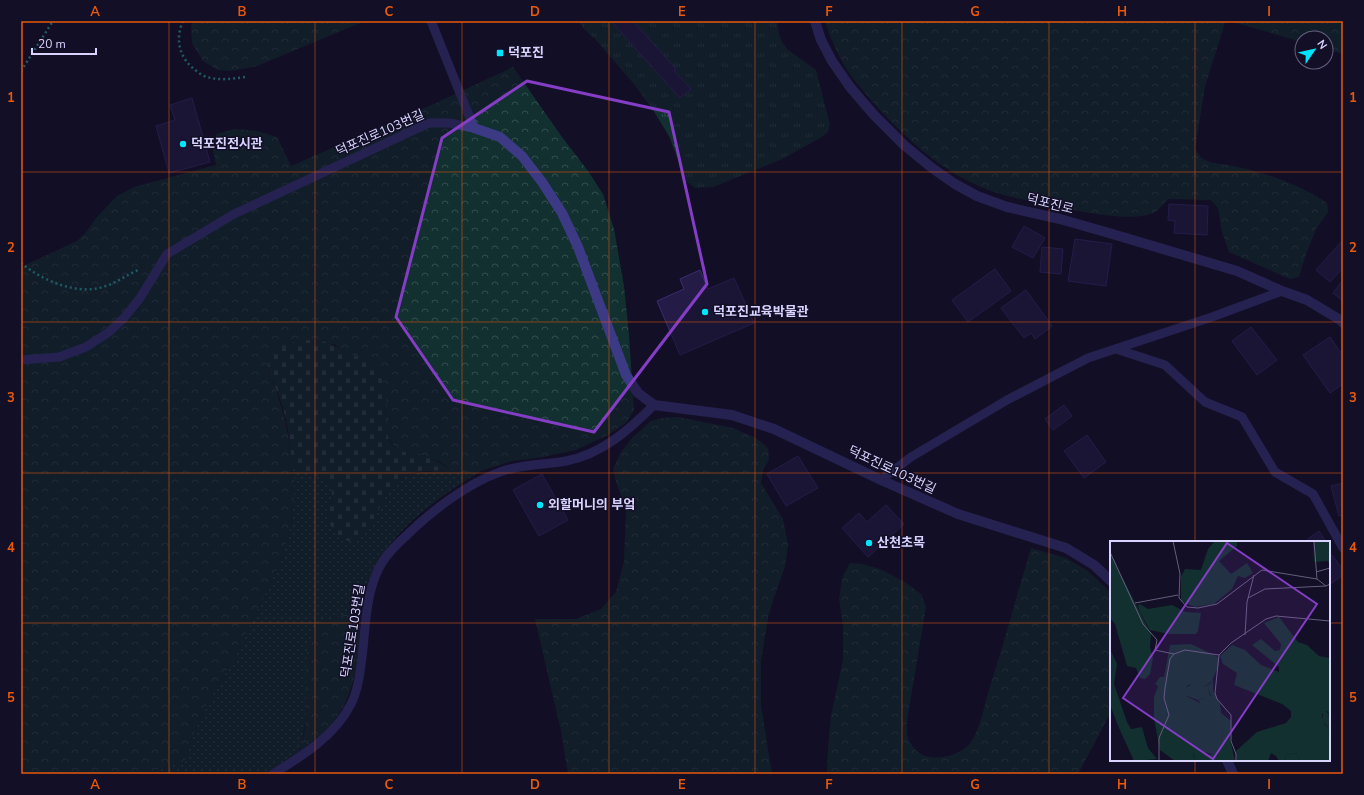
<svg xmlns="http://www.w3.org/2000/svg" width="1364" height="795" viewBox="0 0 1364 795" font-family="'Nunito Sans','Noto Sans KR',sans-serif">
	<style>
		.grass { fill: url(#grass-dots) }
		.forest { fill: url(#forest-crowns) }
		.cemetery { fill: url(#cemetery-stones) }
		.park { fill: url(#park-tufts) }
		.building { fill: #241b47; stroke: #3b2d73 }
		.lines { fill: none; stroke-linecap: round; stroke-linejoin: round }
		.path { stroke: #2fb8b0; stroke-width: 2.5; stroke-dasharray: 2 3; stroke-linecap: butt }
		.lane { stroke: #3d3a85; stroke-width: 9 }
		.street { stroke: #3d3a85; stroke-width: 10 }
		.marked { fill: none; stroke: #843dc5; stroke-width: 3; stroke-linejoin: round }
		.grid { fill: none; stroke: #e8590c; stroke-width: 1; stroke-opacity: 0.55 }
		.poi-dot { fill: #00e5ff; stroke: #130f26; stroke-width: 1.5 }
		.labels { text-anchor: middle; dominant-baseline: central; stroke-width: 3; stroke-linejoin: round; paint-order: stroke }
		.poi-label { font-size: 13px; font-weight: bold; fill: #d9d4ff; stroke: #130f26; text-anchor: start }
		.street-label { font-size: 13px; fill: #d9d4ff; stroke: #130f26 }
		.inset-road { fill: none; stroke: #625e7d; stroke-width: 1 }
		.view { fill: #843dc5; fill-opacity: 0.15; stroke: #843dc5; stroke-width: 2 }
		.inset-edge { fill: none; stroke: #d9d4ff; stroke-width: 2 }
		.neatline { fill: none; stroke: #e8590c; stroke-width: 1.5 }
		.grid-label { font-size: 13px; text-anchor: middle; font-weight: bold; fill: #e8590c }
	</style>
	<defs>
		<pattern id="grass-dots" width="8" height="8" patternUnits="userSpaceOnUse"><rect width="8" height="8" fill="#12302f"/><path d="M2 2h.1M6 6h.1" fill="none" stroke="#344d4e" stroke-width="1.8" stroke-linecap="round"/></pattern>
		<pattern id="forest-crowns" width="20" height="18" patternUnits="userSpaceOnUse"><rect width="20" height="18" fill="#12302f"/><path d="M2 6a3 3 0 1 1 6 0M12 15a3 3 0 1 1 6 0" fill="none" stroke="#344d4e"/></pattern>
		<pattern id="cemetery-stones" width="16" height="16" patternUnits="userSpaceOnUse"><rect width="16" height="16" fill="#12302f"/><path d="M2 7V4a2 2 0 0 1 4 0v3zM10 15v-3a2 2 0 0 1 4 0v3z" fill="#344d4e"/></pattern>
		<pattern id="park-tufts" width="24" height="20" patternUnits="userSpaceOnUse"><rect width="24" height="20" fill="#12302f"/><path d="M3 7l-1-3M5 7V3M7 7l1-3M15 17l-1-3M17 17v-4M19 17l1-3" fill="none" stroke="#344d4e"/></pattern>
	</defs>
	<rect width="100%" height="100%" fill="#130f26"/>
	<path class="grass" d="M292,462L301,470L323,478L332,487V499L327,515L334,532L377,513L386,494L394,483L406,475L423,472L452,470L465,474L481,471C429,503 369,545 361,610L325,622L307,690L306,718L300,751L265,774H141L185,762L192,737L209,701L234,659L278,567L288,538L294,504V479Z"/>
	<g class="forest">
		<path d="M195,21H365L257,66L231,71L218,70L203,61L192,43L191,25Z"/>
		<path d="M825,21H1343V54L1326,49V38H1302V42L1233,22L1225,23L1205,86L1195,149C1197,152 1200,157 1203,159C1214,165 1230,164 1242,168C1272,175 1302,186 1327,203L1328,212L1316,229L1305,257L1299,277L1290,279L1229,252L1222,232L1218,208L1211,200L1168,199C1164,203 1160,209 1155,212C1137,222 1094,214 1074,210C1046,204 1016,200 989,190C942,173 903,136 870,99C861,88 851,77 844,65C836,51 830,37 825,21Z"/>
		<path d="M513,67L562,137L588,171L603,194L614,229L624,286L629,335L634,410L627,422L608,435L576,450L543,457L512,461L481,471L465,474L452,470L440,462L422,455L402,452L394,447L388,437L386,426L387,410L348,353L334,344L277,351L269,362L268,373L276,390L284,416L291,449L294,479V504L288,538L278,567L234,659L209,701L192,737L185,762L141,774H21V267L77,241L87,231L97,217L117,196L134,187L216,165L211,142L217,134L234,129L258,131L277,137L291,166L436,103Z"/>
		<path d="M678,417L733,428L756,438L768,448L769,460L763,470L761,483L783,519L788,545L785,566L769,613L761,661V705L772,774H568L561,731L535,619H576L601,609L616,592L624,561L626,509L616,482L613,469L621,452L633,437L651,421L662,418Z"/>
		<path d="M1031,548L1066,558L1088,571L1111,593V712L1078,774H827L828,748L831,716L843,660V626L839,598L843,576L850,563L863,564L882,570L903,581L921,594L926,607L907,721C906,735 907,741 917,751C931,764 961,756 971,742C979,731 985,704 989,690C1004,643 1017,595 1031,548Z"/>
		<path d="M361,610C358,652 359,694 329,727C320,736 310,743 300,751C303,740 305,729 306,718C309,691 298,646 319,627C328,618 349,614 361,610Z"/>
	</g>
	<path class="cemetery" d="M303,340C326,340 329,343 349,353C358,357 368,360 375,368C387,380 387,404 387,420C386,429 387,439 393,446C400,454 412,452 422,455C432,458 442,464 452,470C438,471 418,470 406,475C398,479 391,487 386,494C377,509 372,538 351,541C344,541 339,539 335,533C332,529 327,520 327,514C327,509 331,505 332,500C332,496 332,491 331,487L323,478L301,470L292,462C290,438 286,411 276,389C272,380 266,373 269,363C273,348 289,343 303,340Z"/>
	<path class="park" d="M579,21H777L779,34L782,42L788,50L816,70L830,125L828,132L820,138L780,160L713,187L695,188L686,181L669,136L653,110L634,84L595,39L584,29Z"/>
	<g class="building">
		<path d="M611,21H633L676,69L674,71L691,89L680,98Z"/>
		<path d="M192,98L210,162L169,173L156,126L175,120L170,105Z"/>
		<path d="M1169,204L1208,206L1207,235L1174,233L1175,221L1168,220Z"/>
		<path d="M1024,226L1045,238L1033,258L1012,247Z"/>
		<path d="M1075,239L1112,244L1106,286L1068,281Z"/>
		<path d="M1342,241L1343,268L1330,282L1316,270Z"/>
		<path d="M1042,247L1063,249L1061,274L1040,272Z"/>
		<path d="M995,269L1011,291L968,322L952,300Z"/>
		<path d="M700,270L708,289L734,278L754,323L680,355L657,301L684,289L680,279Z"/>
		<path d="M1343,280V301L1333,293Z"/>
		<path d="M1026,290L1052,326L1035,339L1031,333L1024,338L1001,308Z"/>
		<path d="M1251,327L1277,360L1257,375L1232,341Z"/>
		<path d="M1330,337L1343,356V384L1330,393L1303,355Z"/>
		<path d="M1064,405L1072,416L1053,430L1045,419Z"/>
		<path d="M1087,435L1106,462L1084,478L1064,451Z"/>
		<path d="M798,456L818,488L786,506L767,474Z"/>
		<path d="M542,474L568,520L539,536L513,490Z"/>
		<path d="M1343,483V515L1339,516L1331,486Z"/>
		<path d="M886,505L904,524L868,557L842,528L859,513L867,522Z"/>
		<path d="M1319,531L1326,542H1304Z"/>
		<path d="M1332,555L1343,570V575L1329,585V557Z"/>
	</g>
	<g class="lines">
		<g class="path">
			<path d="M183,21C175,39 179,57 194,69C197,71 201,75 204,76C218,81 231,79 245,77"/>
			<path d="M21,71L53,21"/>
			<path d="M21,263C40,279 73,294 99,288C113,285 125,276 138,270"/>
		</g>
		<g class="lane">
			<path d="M431,21L474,128"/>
			<path d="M1116,349L1165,365L1205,402L1242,417L1275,472L1313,494L1343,548"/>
			<path d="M21,360L59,357L86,347L109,332L124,318L140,298L167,254L234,214L429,123H449L474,128"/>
			<path d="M881,480L911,457L1007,400L1088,358L1212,317L1282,291"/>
			<path d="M273,774C302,756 335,736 351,704C358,690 360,673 362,657C366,626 365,589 383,561C389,552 398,543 406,536C430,512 468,483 500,472C521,464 544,465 566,461C602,454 629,430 654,405"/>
		</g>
		<g class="street">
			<path d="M815,21L821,40L832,61L850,87L874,115L904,145L932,168L955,184L977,196L1007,207L1060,219L1109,233L1237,271L1282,291L1307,300L1342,321L1343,323"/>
			<path d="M474,128L500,137L522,156L542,182L562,213L578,247L626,375L638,393L654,405L732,415L774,429L881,480L958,514L1066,548L1094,565L1111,581"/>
			<path d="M1227,760L1233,774"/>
		</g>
	</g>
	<path d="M0 0H1364V795H0ZM527,81L669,112L707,284L594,432L453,400L396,317L442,138Z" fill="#130f26" fill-opacity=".55" fill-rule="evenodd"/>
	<path class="marked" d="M527,81L669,112L707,284L594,432L453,400L396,317L442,138Z"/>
	<path class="grid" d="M169,21V774M315,21V774M462,21V774M609,21V774M755,21V774M902,21V774M1049,21V774M1195,21V542M21,172H1343M21,322H1343M21,473H1343M21,623H1111M1329,623H1343M1195,760V774"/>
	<g class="poi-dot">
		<rect x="496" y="49" width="8" height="8" rx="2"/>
		<circle cx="183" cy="144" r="4"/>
		<circle cx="705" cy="312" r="4"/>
		<circle cx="540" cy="505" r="4"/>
		<circle cx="869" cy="543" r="4"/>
	</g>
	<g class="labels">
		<g class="poi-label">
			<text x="508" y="53">덕포진</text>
			<text x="191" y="144">덕포진전시관</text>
			<text x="713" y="312">덕포진교육박물관</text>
			<text x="548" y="505">외할머니의 부엌</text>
			<text x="877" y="543">산천초목</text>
		</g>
		<g class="street-label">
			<text transform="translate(380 133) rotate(-24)">덕포진로103번길</text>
			<text transform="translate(1050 204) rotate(14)">덕포진로</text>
			<text transform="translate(892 470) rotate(25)">덕포진로103번길</text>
			<text transform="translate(353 631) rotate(-81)">덕포진로103번길</text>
		</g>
	</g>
	<g transform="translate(1110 541)">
		<rect width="220" height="220" fill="#130f26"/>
		<path d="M103,138V150L110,163L111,172L121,180L120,198L125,220H106L113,194L88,159L101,155L98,147Z" fill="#12302f"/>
		<path d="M127,0V5L109,20L121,33L137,22L143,32L135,37L128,35L122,48L104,63L85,66L71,60V36L75,28L91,29L98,8L104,1ZM203,0H220V22L217,20L204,21ZM0,12L41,93L40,106L43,117L40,133L35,138L30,137L26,127L17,125L5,83L0,77ZM169,76L188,101L197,104L209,115L220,117V175L217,170L212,173L214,183L220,188V220H190L186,212L176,214L175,220H169L166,215L161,212L158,220H127L126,210L147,191L176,182L181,176V170L172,163L124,144L127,132L113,123L110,115L122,104L135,109L151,124L169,131V126L142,104L151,98L165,110L170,109L171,103L154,82ZM81,103L108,116V126L102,140L94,146L81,143L77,145L76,155L96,165L113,194L110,208L105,214L88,209L83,213L86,220H65L50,209L44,178V156L48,145L45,143L50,136H54L60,104ZM0,108L7,123L4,143L17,181L21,188L32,186L38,207L47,218L24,220L9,187L0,164Z" fill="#12302f"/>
		<path d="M83,142L94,146L101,142L98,147L101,159L93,157L88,159L74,154L76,147ZM208,149L212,151L211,160L204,161L198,157V152L204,153ZM215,169L220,175V188L213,181V171ZM85,208L93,209L98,214L106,213L108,216L106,220H86L83,212ZM186,212L190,220H175L176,214Z" fill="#12302f"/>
		<path d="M30,63L38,68L62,64L76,71L91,72L88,90L86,93H59L40,89L29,69L28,64Z" fill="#12302f"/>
		<path class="inset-road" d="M63,0L70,33L69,57L77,66L88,67L107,63L152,29L207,38L216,45L220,43M204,0L207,38M0,11L33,83L47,99L45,109L64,113M206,31L220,27M138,57L155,48L216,45M25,62L68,54M135,94L137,61L144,34M109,114L105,152L107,158L121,174V200L126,213V220M49,220V197L59,174L54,157L55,147L60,118L64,113L75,109L109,114L121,102L156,78L166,75L220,80"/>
		<path class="view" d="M117,2L207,63L103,218L13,157Z"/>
		<rect width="220" height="220" class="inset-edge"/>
	</g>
	<rect width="1364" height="795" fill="none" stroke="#130f26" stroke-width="44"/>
	<g transform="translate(1314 50) rotate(56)"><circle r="19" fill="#130f26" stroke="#625e7d"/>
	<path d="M0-3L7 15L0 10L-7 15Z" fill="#00e5ff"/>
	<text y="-6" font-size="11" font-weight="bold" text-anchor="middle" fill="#d9d4ff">N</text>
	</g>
	<path d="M32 48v6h64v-6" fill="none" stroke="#d9d4ff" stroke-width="2"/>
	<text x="38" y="48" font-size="12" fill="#d9d4ff" stroke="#130f26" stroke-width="3" paint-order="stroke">20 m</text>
	<rect x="22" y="22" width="1320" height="751" class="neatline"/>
	<g class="grid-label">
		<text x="95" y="16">A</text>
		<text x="242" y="16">B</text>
		<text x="389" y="16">C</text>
		<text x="535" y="16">D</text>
		<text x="682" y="16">E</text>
		<text x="829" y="16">F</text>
		<text x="975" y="16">G</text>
		<text x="1122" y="16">H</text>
		<text x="1269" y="16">I</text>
		<text x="11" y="102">1</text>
		<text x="1353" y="102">1</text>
		<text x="11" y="252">2</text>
		<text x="1353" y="252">2</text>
		<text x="11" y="402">3</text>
		<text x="1353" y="402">3</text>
		<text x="11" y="552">4</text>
		<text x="1353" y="552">4</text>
		<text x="11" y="702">5</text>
		<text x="1353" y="702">5</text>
		<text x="95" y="789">A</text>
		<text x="242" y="789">B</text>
		<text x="389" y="789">C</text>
		<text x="535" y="789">D</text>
		<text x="682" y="789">E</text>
		<text x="829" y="789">F</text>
		<text x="975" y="789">G</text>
		<text x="1122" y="789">H</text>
		<text x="1269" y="789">I</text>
	</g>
</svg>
